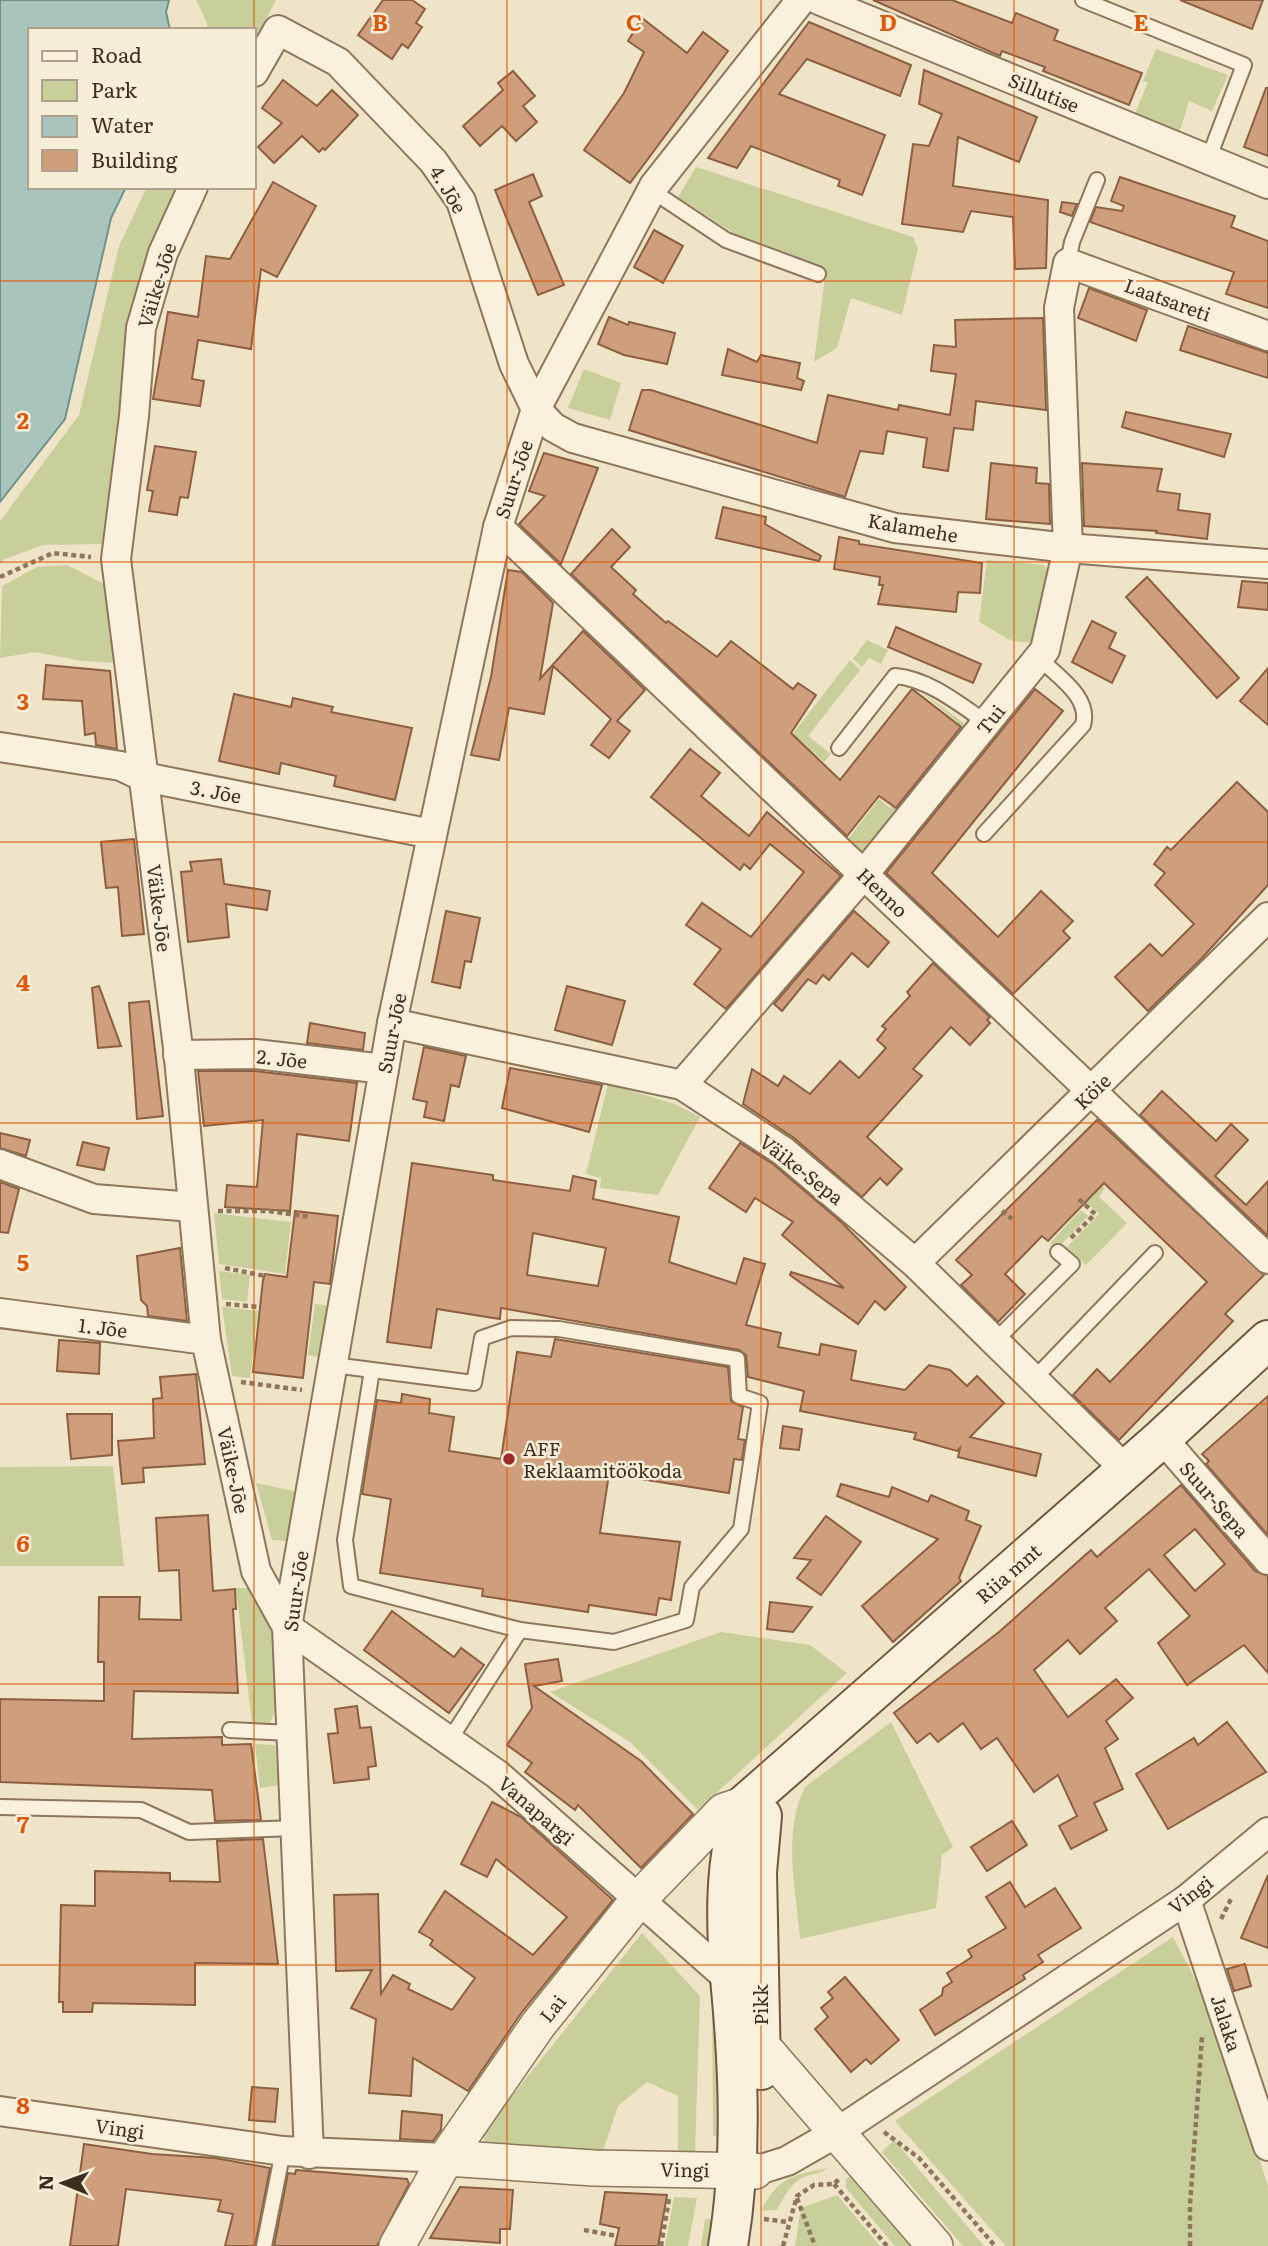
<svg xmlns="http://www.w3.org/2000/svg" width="1268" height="2246" viewBox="0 0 1268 2246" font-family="Literata,serif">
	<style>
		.green { fill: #c9cf9b }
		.water { fill: #a9c4bc; stroke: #6f938a; stroke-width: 2 }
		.building { fill: #cf9f7d; stroke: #8d5f41; stroke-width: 2; fill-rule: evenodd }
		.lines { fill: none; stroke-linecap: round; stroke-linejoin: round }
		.service-casing { stroke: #8d765c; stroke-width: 18 }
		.minor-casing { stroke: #8d765c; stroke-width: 32 }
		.tertiary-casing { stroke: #8d765c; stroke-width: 38 }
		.secondary-casing { stroke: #6f573f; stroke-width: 42 }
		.path { stroke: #8d765c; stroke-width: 4.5; stroke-dasharray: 5 3.5; stroke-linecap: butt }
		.service { stroke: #faf1dc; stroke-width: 14 }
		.minor { stroke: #faf1dc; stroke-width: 28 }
		.tertiary { stroke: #faf1dc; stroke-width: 35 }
		.secondary { stroke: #faf1dc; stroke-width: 38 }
		.grid { fill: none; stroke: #df570d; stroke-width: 2; stroke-opacity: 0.55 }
		.poi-dot { fill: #9e2a2b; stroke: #f7eed8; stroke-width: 2.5 }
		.labels { text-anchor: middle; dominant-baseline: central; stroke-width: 5; stroke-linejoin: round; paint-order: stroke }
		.street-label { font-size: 19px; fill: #3d2e20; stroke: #f7eed8 }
		.poi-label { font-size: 19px; fill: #3d2e20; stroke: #f7eed8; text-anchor: start }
		.grid-label { font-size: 23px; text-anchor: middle; font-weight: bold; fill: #df570d; stroke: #f7eed8; stroke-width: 5; stroke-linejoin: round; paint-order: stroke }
	</style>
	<rect width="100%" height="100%" fill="#f0e4c8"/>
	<g class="green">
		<path d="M196,0H276L254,44V30H207V23Z"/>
		<path d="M1156,49L1228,75L1212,111L1189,101L1179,134L1134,116L1148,82L1143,81Z"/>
		<path d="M696,167L913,237L918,248L902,315L851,298L837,348L814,362L826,270L743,239L678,197Z"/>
		<path d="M147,187H182L106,544L43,545L3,560L0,565V521L79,415L119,246Z"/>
		<path d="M584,369L621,383L610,420L568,408Z"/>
		<path d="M987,560L1044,565L1048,570L1037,635L1032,643L1012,641L979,622Z"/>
		<path d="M67,565L110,587L116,663L82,661L35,652L0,658L2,586L37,567Z"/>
		<path d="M867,640L888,650L881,664L869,658L862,667L853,659Z"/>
		<path d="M850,660L860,670L808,736L831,754L824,762L802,742L774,774L767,767Z"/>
		<path d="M918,689L969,727L962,736L953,730L958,723Z"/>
		<path d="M898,798L905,804L867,849L859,852L845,843L879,799L890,808Z"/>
		<path d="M608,1084L675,1104L700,1117L658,1195L600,1188L601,1178L586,1174Z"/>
		<path d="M1097,1180L1105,1188L1099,1197L1127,1223L1086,1265L1067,1247L1099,1214L1081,1197Z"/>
		<path d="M1081,1210L1088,1216L1056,1250L1050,1243Z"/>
		<path d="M214,1213L291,1222L285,1274L219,1264Z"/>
		<path d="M219,1271L250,1275L247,1302L222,1299Z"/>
		<path d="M315,1304L330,1306L322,1358L308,1355Z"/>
		<path d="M222,1307L258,1311L250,1378L232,1376Z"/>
		<path d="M113,1466L124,1566H0V1467Z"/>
		<path d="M256,1483L298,1492L296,1532L286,1541L272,1540Z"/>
		<path d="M236,1588H251C274,1623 291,1688 268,1726L252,1724Z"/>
		<path d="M721,1632L810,1645L847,1673L698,1810L630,1742L550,1692Z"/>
		<path d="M891,1722L953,1847L942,1855L936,1908L800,1939C796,1890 782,1833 805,1787Z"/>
		<path d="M255,1744L275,1745L279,1785L260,1788Z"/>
		<path d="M642,1933L700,1996L695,2154H678V2096L647,2082L618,2106L603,2151L495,2147L484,2142V2131Z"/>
		<path d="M1173,1937L1214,2015L1268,2186V2246H1006L895,2121Z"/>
		<path d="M712,2004H717L720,2139L713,2135Z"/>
		<path d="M894,2140L984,2246H963L882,2152Z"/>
		<path d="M828,2168C820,2174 816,2173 807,2176C792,2181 784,2196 777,2210L761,2211C778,2177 793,2175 828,2168Z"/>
		<path d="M851,2177L856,2183L910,2246H895L846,2188V2178Z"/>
		<path d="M837,2195L880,2246H795L801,2208Z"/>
		<path d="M674,2197L697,2198L688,2246H665Z"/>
		<path d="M705,2219L724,2220L719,2246H701Z"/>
	</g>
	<path class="water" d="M0,0H169L166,12L170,30H30V187H126L111,218L65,419L0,502Z"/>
	<g class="building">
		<path d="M383,0H412L425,9L416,23L422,27L408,48L402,44L392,59L358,35Z"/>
		<path d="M873,0H952L1012,23L1016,13L1058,30L1054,40L1142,73L1129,105L1043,71L1045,67L1002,51L1000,56Z"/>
		<path d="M1180,0H1263L1252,29Z"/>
		<path d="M642,18L687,53L703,32L728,51L630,183L584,150L624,93L644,52L628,41Z"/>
		<path d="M809,22L911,65L900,96L807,59L779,94L885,135L862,195L838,186L840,180L751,146L737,168L708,158Z"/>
		<path d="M924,70L1037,117L1019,162L958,137L953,186L1048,200L1046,268L1015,269L1013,217L971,211L963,232L902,224L913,144L929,146L942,114L919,104Z"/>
		<path d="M513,71L535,96L523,106L537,122L516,141L502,126L480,146L463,126L503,90L498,83Z"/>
		<path d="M283,80L317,106L332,90L358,115L325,150L323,148L319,152L302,136L274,163L258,147L282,123L262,108Z"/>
		<path d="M1266,88H1268V156L1244,147Z"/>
		<path d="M533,174L542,196L529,202L564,285L538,295L495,190Z"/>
		<path d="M1120,177L1235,216L1231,227L1268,241V308L1226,294L1234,272L1090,222L1096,207L1122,211L1124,206L1111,201Z"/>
		<path d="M273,182L316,206L277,277L261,269L251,349L198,340L192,379L204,381L200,406L153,399L168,312L198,317L206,256L230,259Z"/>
		<path d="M1062,202L1077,204L1072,216L1060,212Z"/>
		<path d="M654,230L683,246L663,283L634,267Z"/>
		<path d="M1089,288L1147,310L1136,341L1078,318Z"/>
		<path d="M609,317L628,325L629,322L675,333L667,364L624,355L598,344Z"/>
		<path d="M1043,318L1046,410L976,401L973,430L954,428L948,471L923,467L927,438L887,431L883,454L860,451L845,497L629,430L642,390H651L817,443L828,395L898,410L899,405L950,415L956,374L931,371L934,345L956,347L955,320Z"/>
		<path d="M1188,326L1268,353V378L1180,350Z"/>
		<path d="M728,349L757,362L761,355L800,363L797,378L804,381L801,390L722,375Z"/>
		<path d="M1126,412L1231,434L1224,457L1122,427Z"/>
		<path d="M155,446L196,452L188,498L180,497L177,515L149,511L153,491L147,490Z"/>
		<path d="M544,453L598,468L561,564L519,524L545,496L529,491Z"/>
		<path d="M991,463L1037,468L1036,483L1049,484L1050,524L986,519Z"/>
		<path d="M1082,463L1162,469L1157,491L1180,494L1178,510L1210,514L1207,539L1156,533L1157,531L1084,526Z"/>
		<path d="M723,507L766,517L765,524L821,556L819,561L716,538Z"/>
		<path d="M612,529L630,547L611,567L636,590L633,594L666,623L668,621L717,657L731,641L793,689L798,683L816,695L791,733L840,780L912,689L961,727L896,808L879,796L847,836L571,574Z"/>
		<path d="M839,537L859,541V544L982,563L980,593L958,592L956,612L878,604L883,585H879L880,577L834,569Z"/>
		<path d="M508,570L522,572L553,603L540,679L583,631L645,690L617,721L630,731L609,758L591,745L611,719L553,666L544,714L509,708L499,760L471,755L491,677Z"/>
		<path d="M1147,577L1239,678L1217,698L1126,597Z"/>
		<path d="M1242,581L1268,583V610L1238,607Z"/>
		<path d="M1092,621L1116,633L1109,648L1125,656L1112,683L1072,662Z"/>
		<path d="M896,627L981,664L973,683L888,647Z"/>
		<path d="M46,665L110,671L117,749L96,745L95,733L85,735L82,701L43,699Z"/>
		<path d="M1268,668V725L1240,701Z"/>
		<path d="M1035,689L1063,711L932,873L998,937L1041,891L1073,921L1063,931L1070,938L1013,994L886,873Z"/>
		<path d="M234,694L291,707L293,698L333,707L331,712L412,728L395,800L334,786L336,776L281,763L279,774L219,761Z"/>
		<path d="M690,749L720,773L701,796L749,836L767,812L841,876L726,1009L694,984L721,949L686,925L702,903L751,937L804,872L770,844L750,869L744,864L740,870L651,797Z"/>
		<path d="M1237,782L1268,812V885L1202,958L1148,1011L1115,977L1150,944L1162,956L1194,924L1155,885L1165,873L1154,864L1167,847L1171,850Z"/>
		<path d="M134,839L144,934L122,936L118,887L106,888L101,842Z"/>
		<path d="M221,859L224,884L270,891L267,910L226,904L229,937L188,942L181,872L192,871L190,862Z"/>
		<path d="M446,911L480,918L471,962L465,961L460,988L432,982Z"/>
		<path d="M854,911L889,942L868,967L852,953L829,980L823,975L816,984L808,979L782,1011L774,1004Z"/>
		<path d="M933,963L990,1017L987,1020L990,1023L970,1045L951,1027L913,1069L922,1076L867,1137L902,1169L887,1185L880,1178L862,1197L794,1138L743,1104L752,1069L778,1086L784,1076L810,1094L840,1061L859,1078L886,1048L877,1040L886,1029L882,1026L910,996L907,992Z"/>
		<path d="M99,986L121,1046L98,1048L92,988Z"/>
		<path d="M567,986L625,1001L612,1045L555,1030Z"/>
		<path d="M149,1001L163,1116L137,1119L129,1003Z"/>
		<path d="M310,1023L365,1033L363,1050L307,1043Z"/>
		<path d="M424,1047L466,1056L459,1087L451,1085L444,1121L424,1117L427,1102L413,1099Z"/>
		<path d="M510,1068L602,1085L589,1132L502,1108Z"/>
		<path d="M198,1071H254L357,1083L349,1141L297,1134L290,1211L225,1207L227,1185L257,1187L263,1120L204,1126Z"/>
		<path d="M1162,1091L1216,1141L1231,1124L1248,1140L1215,1176L1246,1205L1268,1181V1236L1140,1115Z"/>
		<path d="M1097,1120L1264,1275L1225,1314L1233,1321L1119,1440L1073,1395L1097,1369L1110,1382L1207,1282L1104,1183L1048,1241L1042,1236L1005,1274L1025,1294L998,1322L961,1285L972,1275L956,1260Z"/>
		<path d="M0,1133L30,1140L26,1156L0,1148Z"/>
		<path d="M83,1142L109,1148L104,1170L77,1165Z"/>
		<path d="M740,1143L773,1164L840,1221L906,1287L885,1310L875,1301L858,1324L790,1275L791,1272L844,1288L782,1235L793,1222L755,1198L746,1212L709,1188Z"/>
		<path d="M412,1163L493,1175V1180L570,1191L573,1176L596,1181L593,1199L679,1217L669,1262L736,1284L744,1258L765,1264L746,1325L781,1333L778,1347L819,1355L821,1344L856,1351L851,1380L905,1390L929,1365L950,1370L967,1386L977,1376L1004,1403L970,1437L1041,1454L1036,1476L958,1457L960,1448L957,1451L914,1439L916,1433L800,1411L804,1391L748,1377L746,1355L739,1350L501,1308L500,1319L437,1309L431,1348L387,1342ZM533,1233L606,1248L598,1286L527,1275Z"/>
		<path d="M0,1182L19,1189L8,1233L0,1232Z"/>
		<path d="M295,1211L338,1216L330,1284L314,1282L303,1378L253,1372L263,1280L265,1274L287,1277Z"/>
		<path d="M180,1248L187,1321L148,1316L147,1306L141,1300L137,1256Z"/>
		<path d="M555,1339L728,1367L731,1401L743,1407L738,1439L745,1440L742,1460L734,1459L729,1493L609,1474L600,1533L680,1542L671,1600L659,1598L656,1615L589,1605L588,1612L482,1596L483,1589L380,1573L391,1499L362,1494L377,1400L401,1403L402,1394L430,1399L429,1413L454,1417L449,1451L501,1459L517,1352L551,1357Z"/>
		<path d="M59,1340L100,1343L99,1374L57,1371Z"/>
		<path d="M196,1374L205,1464L143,1468L144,1482L122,1484L118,1441L154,1438L153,1399L162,1398L160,1377Z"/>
		<path d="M1268,1396V1535L1206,1464L1209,1461L1202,1454Z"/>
		<path d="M67,1414H112V1455L71,1459Z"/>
		<path d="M783,1426L802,1429L799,1450L780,1448Z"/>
		<path d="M841,1484L889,1497L892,1487L928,1502L931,1495L969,1511L966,1520L981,1526L959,1578L961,1581L893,1642L862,1606L938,1539L837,1496Z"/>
		<path d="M1181,1485L1255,1571L1268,1576V1673L1244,1645L1187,1685L1158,1643L1190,1616L1149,1569L1105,1608L1117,1621L1080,1654L1068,1640L1034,1670L1068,1717L1116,1679L1133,1698L1106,1721L1118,1739L1105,1748L1123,1789L1094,1803L1107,1830L1071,1849L1059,1826L1077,1816L1058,1775L1034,1792L997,1738L981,1749L963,1723L938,1742L930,1733L917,1743L894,1713L999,1632L1091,1550L1097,1557ZM1195,1529L1225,1564L1195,1591L1164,1555Z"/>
		<path d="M208,1515L213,1591L235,1589L236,1609H233L238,1693L134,1691L132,1739L222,1737V1745L251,1744L261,1820L215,1821L212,1790L0,1782V1699L104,1701V1662H98L99,1597H140L139,1619L181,1620L179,1570L159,1571L156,1518Z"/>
		<path d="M826,1516L861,1542L821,1595L797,1578L811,1560L794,1558Z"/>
		<path d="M770,1602L812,1607L793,1632L767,1629Z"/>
		<path d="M392,1611L454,1657L461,1648L484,1665L449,1713L364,1650Z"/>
		<path d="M558,1659L562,1681L534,1686L641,1761L693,1814L641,1868L578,1805L575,1810L525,1772L532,1763L507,1745L532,1708L525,1664Z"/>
		<path d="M357,1706L360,1728L371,1727L376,1766L368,1767L369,1779L334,1783L328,1734L338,1733L335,1709Z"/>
		<path d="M1227,1722L1266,1772L1168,1829L1136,1774L1194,1738L1198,1745Z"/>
		<path d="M492,1802L521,1817L613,1900L522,2012L468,2091L413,2058L411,2096L369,2093L376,2019L351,2008L372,1970L336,1971L334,1895L378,1894L381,1994L393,1975L410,1984L408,1989L452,2010L475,1978L430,1945L433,1940L419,1932L445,1891L533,1955L567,1917L496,1859L487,1877L461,1864Z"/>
		<path d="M1012,1821L1027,1845L987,1871L971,1847Z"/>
		<path d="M263,1839L278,1964L195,1963V2005L93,2003L92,2012H63V2002H59L61,1905L95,1906V1871L170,1873V1881L220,1882L217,1841Z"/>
		<path d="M1268,1875V1948L1241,1938Z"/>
		<path d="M1010,1882L1025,1907L1055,1888L1081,1928L1038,1955L1043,1962L1023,1975L1025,1979L935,2035L920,2010L942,1995L943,1988L952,1982L947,1973L972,1957L968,1950L1006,1928L986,1897Z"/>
		<path d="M1245,1964L1251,1986L1234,1991L1227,1969Z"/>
		<path d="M845,1977L899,2040L871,2064L866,2059L851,2072L815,2029L828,2017L821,2008L833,1998L828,1992Z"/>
		<path d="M252,2087L278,2089L275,2122L249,2120Z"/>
		<path d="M402,2111L442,2115L441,2130L433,2141L400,2139Z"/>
		<path d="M84,2144L152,2154L215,2158L270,2168L255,2246H225L233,2214L218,2211L221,2200L126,2189L118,2246H70Z"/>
		<path d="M296,2170L407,2179L409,2184L377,2246H274L288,2173L295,2174Z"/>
		<path d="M460,2187L513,2190L510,2229H500V2243L430,2238Z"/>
		<path d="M605,2192L667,2195L658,2246H615L619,2228L600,2224Z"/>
	</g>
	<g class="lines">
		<g class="service-casing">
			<g id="service">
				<path d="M1083,0L1244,65L1208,160"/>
				<path d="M651,190L726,240L818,274"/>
				<path d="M1068,263L1072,242L1097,180"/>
				<path d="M839,748L895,676C929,679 959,704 987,723"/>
				<path d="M984,834L1083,725C1091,697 1057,676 1039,658"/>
				<path d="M995,1341L1072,1264L1058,1252"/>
				<path d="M333,1365L474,1383L482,1338L511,1328L559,1329L737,1359L739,1396L760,1403L741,1529L692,1587L686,1620L614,1642L520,1630L449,1741"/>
				<path d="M372,1370L345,1540L351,1586L520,1630"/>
				<path d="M1034,1379L1155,1253"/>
				<path d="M230,1730L292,1733"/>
				<path d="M0,1807L141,1810L189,1832L296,1828"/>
				<path d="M264,2246L283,2151"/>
			</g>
		</g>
		<g class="minor-casing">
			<g id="minor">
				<path d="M819,0L1268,184"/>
				<path d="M254,72L278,30L338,62L433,161L461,201L514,364L536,409L553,427L573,438L895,528L1068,548L1268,564"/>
				<path d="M193,187L163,253L141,328L134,416L116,559L178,1048L206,1340L256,1571L287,1627L498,1775L729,1979L741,1982"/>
				<path d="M498,527L1268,1259"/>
				<path d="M0,747L121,766L144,777L432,834"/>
				<path d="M392,1023L682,1085L783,1151L915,1263L1126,1470"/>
				<path d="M178,1055L255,1054L384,1069"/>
				<path d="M682,1085L864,874L1045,650L1068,548L1059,308L1068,263L1268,336"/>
				<path d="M0,1164L94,1199L193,1207"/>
				<path d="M915,1263L1268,917"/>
				<path d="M0,1313L206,1340"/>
				<path d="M1162,1438L1268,1560"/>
				<path d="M1186,1900L1268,2146"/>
				<path d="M0,2111L283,2151L446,2158"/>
				<path d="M309,2154L287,1627L392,1023L498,527L536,409L654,186L801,0"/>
				<path d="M755,2171L787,2161L836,2133L1186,1900L1268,1832"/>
			</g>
		</g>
		<g class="tertiary-casing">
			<g id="tertiary">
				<path d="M750,2032L935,2246"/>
				<path d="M446,2158L594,2168L755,2171"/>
				<path d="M397,2246L446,2158L538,2025L640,1898L724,1811L745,1804"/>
			</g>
		</g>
		<g class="secondary-casing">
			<g id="secondary">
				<path d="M761,2070L757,1872L762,1816"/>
				<path d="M728,2246C742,2162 739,2074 731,1989C726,1934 722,1855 745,1804L1162,1438L1268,1340"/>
			</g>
		</g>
		<g class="path">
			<path d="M0,577L53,553L91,557"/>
			<path d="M218,1211H268L311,1217"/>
			<path d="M1002,1211L1012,1219"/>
			<path d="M1071,1238L1095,1214L1079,1199"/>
			<path d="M225,1268L265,1276"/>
			<path d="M226,1304L260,1307"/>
			<path d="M241,1382L302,1390"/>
			<path d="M1221,1919L1231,1899"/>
			<path d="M884,2132L919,2158L995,2246"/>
			<path d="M834,2184L887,2246"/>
			<path d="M797,2198L815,2246"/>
			<path d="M764,2219L787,2222"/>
			<path d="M584,2230L617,2236"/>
			<path d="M661,2246L669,2199"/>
			<path d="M783,2246L797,2196L814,2185L834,2184L840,2178"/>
			<path d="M1190,2246V2205L1202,2037"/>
		</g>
		<use href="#service" class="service"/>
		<use href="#minor" class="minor"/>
		<use href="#tertiary" class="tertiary"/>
		<use href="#secondary" class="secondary"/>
	</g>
	<path class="grid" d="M254,0V30M507,0V2246M761,0V2246M1014,0V2246M254,187V2246M0,281H1268M0,562H1268M0,842H1268M0,1123H1268M0,1404H1268M0,1684H1268M0,1965H1268"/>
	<circle class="poi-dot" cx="509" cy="1459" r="7"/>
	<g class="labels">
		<g class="street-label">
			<text transform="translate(1044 92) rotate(22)">Sillutise</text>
			<text transform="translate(449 189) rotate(59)">4. Jõe</text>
			<text transform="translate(156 285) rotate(-73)">Väike-Jõe</text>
			<text transform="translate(1168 299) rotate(20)">Laatsareti</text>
			<text transform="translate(513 479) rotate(-72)">Suur-Jõe</text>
			<text transform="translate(913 527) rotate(10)">Kalamehe</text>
			<text transform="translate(990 719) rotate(-51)">Tui</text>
			<text transform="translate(216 791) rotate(11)">3. Jõe</text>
			<text transform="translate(883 892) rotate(44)">Henno</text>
			<text transform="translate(160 908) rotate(83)">Väike-Jõe</text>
			<text transform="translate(391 1033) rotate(-79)">Suur-Jõe</text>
			<text transform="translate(282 1058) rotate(6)">2. Jõe</text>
			<text transform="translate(1092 1091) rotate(-44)">Köie</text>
			<text transform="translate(802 1169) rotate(38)">Väike-Sepa</text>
			<text transform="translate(103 1327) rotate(7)">1. Jõe</text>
			<text transform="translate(234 1470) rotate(78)">Väike-Jõe</text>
			<text transform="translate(1215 1499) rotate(49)">Suur-Sepa</text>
			<text transform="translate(1008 1573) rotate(-41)">Riia mnt</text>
			<text transform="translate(295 1591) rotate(-82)">Suur-Jõe</text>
			<text transform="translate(537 1810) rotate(41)">Vanapargi</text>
			<text transform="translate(1190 1894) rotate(-37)">Vingi</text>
			<text transform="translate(760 2005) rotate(-90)">Pikk</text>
			<text transform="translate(552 2008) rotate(-51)">Lai</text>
			<text transform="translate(1227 2023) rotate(72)">Jalaka</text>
			<text transform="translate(120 2128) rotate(8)">Vingi</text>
			<text transform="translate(685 2169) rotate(1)">Vingi</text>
		</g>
		<g class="poi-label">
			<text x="523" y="1448">AFF<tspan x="523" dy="22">Reklaamitöökoda</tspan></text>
		</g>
	</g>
	<g class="grid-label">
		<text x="380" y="31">B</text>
		<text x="634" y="31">C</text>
		<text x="888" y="31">D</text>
		<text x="1141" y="31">E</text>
		<text x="23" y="429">2</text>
		<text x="23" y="710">3</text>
		<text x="23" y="991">4</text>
		<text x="23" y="1271">5</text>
		<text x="23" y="1552">6</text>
		<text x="23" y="1833">7</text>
		<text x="23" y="2114">8</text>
	</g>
	<rect x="28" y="28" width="228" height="161" fill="#f7eed8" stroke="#ada18e" stroke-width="2"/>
	<rect x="42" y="51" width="35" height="10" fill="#faf1dc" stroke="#ada18e" stroke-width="2"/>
	<text x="91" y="63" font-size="21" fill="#3d2e20">Road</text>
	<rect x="42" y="80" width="35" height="21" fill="#c9cf9b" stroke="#ada18e" stroke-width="2"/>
	<text x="91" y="98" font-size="21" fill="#3d2e20">Park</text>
	<rect x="42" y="116" width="35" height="21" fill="#a9c4bc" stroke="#ada18e" stroke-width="2"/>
	<text x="91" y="133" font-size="21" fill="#3d2e20">Water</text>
	<rect x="42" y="150" width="35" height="21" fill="#cf9f7d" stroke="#ada18e" stroke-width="2"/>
	<text x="91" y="168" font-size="21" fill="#3d2e20">Building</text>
	<g transform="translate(63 2183) rotate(271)" stroke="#f7eed8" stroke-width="5" paint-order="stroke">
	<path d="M0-5L12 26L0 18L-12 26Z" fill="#3d2e20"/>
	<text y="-10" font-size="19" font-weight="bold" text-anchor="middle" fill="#3d2e20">N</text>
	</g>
</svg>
